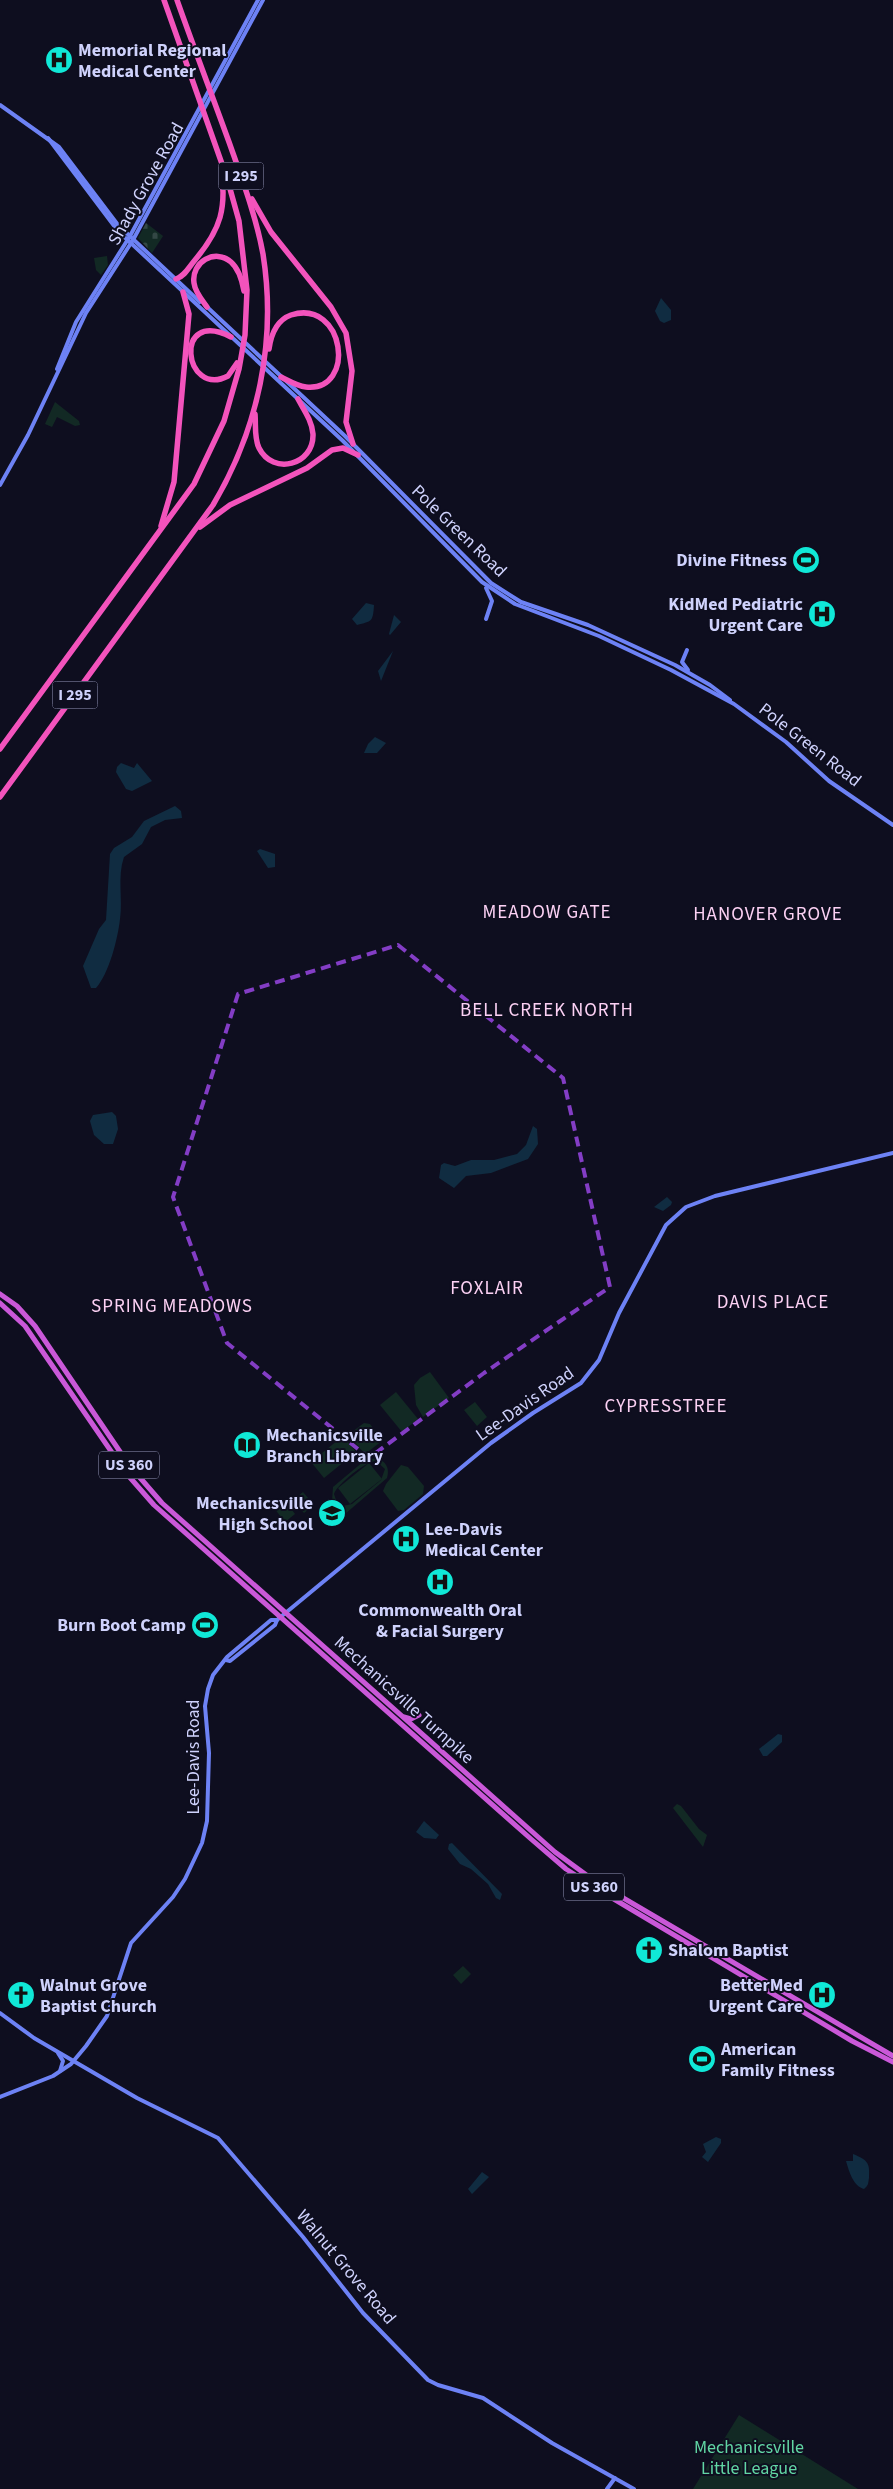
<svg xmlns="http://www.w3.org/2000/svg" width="893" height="2489" viewBox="0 0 893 2489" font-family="'Source Sans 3',sans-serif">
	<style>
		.cemetery { fill: url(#cemetery-stones) }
		.green { fill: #122924; fill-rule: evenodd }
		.water { fill: #102c41 }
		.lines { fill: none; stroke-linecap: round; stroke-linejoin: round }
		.secondary { stroke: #6d82f5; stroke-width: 4 }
		.trunk { stroke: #ca58d8; stroke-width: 5 }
		.motorway { stroke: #f353bc; stroke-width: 5.5 }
		.marked { fill: none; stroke: #833dc5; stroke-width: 4; stroke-dasharray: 10 6; stroke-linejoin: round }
		.labels { text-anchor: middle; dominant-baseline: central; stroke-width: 4; stroke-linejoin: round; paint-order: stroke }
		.shield { fill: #0e0e1f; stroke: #9597ba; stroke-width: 1 }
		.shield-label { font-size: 16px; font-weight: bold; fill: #cfd2fc }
		.poi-label { font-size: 18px; font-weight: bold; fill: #cfd2fc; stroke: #0e0e1f; text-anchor: start }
		.street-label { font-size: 18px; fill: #cfd2fc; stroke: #0e0e1f }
		.park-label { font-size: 18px; fill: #61d6a4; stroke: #0e0e1f }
		.neighbourhood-label { font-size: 19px; letter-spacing: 1px; fill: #fcd1f4; stroke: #0e0e1f }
	</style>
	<defs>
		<pattern id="cemetery-stones" width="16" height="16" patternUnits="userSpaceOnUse" patternTransform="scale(1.25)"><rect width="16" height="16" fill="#122924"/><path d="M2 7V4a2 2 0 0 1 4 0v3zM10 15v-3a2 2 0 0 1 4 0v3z" fill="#334745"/></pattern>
	</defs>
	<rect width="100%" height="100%" fill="#0e0e1f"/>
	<path class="cemetery" d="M146,223L163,236L152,253L138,238Z"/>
	<g class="green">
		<path d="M107,256L108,265L101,275L96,270L94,258Z"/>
		<path d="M55,402L79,421L80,425L75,426L57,417L52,427L45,424Z"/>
		<path d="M430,1372L449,1398L423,1417L416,1405L414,1385L420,1378Z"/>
		<path d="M396,1392L418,1419L402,1432L380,1405Z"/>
		<path d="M475,1402L487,1417L477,1426L464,1410Z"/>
		<path d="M364,1423L370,1424L382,1441L365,1454L348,1435Z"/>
		<path d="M343,1436L356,1452L324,1478L311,1462Z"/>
		<path d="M376,1458C386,1461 390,1468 387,1478L345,1514L344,1510L336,1507L332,1501L333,1487L364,1461ZM376,1461L385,1469L381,1480L352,1504L343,1506L337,1503L334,1494C337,1484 366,1461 376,1461Z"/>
		<path d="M369,1463L382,1479L350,1504L338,1488Z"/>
		<path d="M401,1465L408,1467L424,1486L423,1494L404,1510L398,1511L383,1491L386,1484Z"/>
		<path d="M303,1492L314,1505L304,1513L293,1500Z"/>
		<path d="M285,1500L295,1514L285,1522L274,1508Z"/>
		<path d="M677,1804L681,1806L699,1829L707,1835L703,1847L673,1808Z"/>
		<path d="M463,1966L471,1974L461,1984L453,1975Z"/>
		<path d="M739,2415L858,2489H693Z"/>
	</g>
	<g class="water">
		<path d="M661,298L671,310V320L664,323L660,321L655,311Z"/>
		<path d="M366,603L374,605C373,622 372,621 357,625L352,619Z"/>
		<path d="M394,615L401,622L390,635L389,634Z"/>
		<path d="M393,651L381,681L378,671Z"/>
		<path d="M375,737L386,743L377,753H364L368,744Z"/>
		<path d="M121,763L134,768L137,763L152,781L132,791L126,789L116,772L117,767Z"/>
		<path d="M175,806L181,811L182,818L165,820L151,827L142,844L124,857C117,877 123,899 120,919C118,938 109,974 96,988H91L83,966L99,929L106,920L110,854L114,848L132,837L144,821Z"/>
		<path d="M260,849L275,854V867L268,868L257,851Z"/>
		<path d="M112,1112L116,1116L118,1129L113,1144H104L94,1135L90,1121L93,1115Z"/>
		<path d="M533,1126L537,1129L538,1144L528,1159L491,1173L466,1176L454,1188L439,1178L441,1165L444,1163L455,1166L471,1160H494L517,1154L526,1145Z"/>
		<path d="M667,1197L672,1202L671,1205L663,1211L654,1207Z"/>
		<path d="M778,1734L782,1735V1742L767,1756H763L759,1749Z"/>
		<path d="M424,1821L439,1835L436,1839L424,1838L416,1832Z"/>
		<path d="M452,1843L502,1894L500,1900L496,1898L488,1884L471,1869L460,1864L448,1849L449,1844Z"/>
		<path d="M716,2137L721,2139V2143L708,2162L702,2157L706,2152L703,2144Z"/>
		<path d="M853,2154C868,2160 870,2163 869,2178C868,2183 869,2185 864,2189C853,2186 849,2171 846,2161H853Z"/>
		<path d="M482,2172L489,2177L472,2194L468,2189Z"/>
	</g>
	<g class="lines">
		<g class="secondary">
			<path d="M0,105L59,147L118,225L200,302"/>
			<path d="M48,138L118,231L343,441L482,582L515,604L599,636L671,670L734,704L786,742L829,781L893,825"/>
			<path d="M206,306L345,436L491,583L521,602L588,625L675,665L710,685L730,700"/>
			<path d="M57,369L76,322L130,236L258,0"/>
			<path d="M0,485L28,435L86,313L133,240L263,0"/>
			<path d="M486,619L492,601L486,588"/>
			<path d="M687,650L682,662L688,670"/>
			<path d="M226,1660L230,1661L275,1625L277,1620L491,1443L533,1413L581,1383L599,1360L619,1313L666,1225L686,1207L715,1196L893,1153"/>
			<path d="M0,2013L34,2038L137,2098L218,2138L303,2237L363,2313L428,2380L438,2385L483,2398L552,2443L634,2489"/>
			<path d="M58,2053L63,2061L60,2071"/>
			<path d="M0,2097L53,2076L71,2064L86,2046L107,2016L131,1943L173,1897L185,1879L202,1843L207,1821L209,1753L205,1706L208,1689L213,1675L227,1657L271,1620H277"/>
			<path d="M607,2489L615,2478"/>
		</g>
		<g class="trunk">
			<path d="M0,1294L17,1306L35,1326L129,1465L162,1503L555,1852L596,1882L893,2056"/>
			<path d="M0,1303L25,1326L126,1473L154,1505L531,1839L566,1869L597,1889L852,2041L893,2062"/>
			<path d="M404,1717L411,1719L419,1715"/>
		</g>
		<g class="motorway">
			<path d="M252,199L271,232L331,307L346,333L352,371L346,422L353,444"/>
			<path d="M176,279C185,276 189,267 195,260C221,229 227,208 221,168"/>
			<path d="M207,307C202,300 195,292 194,283C191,262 215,248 231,262C239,269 242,280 244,291"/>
			<path d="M231,337C172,307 184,399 228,376L237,363"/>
			<path d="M269,349C271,335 277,320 291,315C345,298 357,392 306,387C297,386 289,381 281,377"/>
			<path d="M255,414C256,425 254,438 259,448C273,476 314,465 313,434C312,421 304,410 298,399"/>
			<path d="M161,526L174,482L189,314L183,292"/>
			<path d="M200,527L230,505L307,468L332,450L343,448L358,455"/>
			<path d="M0,749L194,484L224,421L239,369L245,335L247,290L239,221L227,178L164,0"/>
			<path d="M0,797L213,505C258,429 277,342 263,254C256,216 242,179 229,142C212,95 194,48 177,0"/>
		</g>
	</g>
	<path class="marked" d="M398,945L563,1078L610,1287L484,1373L369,1458L227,1343L173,1197L238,994Z"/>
	<defs>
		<g id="hospital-disc" transform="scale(1.4375)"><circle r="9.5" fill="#10e8d7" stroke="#0e0e1f"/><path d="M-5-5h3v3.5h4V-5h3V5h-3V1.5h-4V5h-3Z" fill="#111"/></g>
		<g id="stadium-disc" transform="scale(1.4375)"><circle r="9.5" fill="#10e8d7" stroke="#0e0e1f"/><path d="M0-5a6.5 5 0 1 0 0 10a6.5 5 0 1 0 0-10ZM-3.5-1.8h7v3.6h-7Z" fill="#111"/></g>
		<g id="library-disc" transform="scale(1.4375)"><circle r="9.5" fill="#10e8d7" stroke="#0e0e1f"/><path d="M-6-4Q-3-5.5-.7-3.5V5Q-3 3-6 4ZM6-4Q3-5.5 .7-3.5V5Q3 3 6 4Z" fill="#111"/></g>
		<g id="school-disc" transform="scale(1.4375)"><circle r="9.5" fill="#10e8d7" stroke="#0e0e1f"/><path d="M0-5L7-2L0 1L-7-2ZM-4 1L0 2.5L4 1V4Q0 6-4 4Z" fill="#111"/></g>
		<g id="church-disc" transform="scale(1.4375)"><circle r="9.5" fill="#10e8d7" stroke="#0e0e1f"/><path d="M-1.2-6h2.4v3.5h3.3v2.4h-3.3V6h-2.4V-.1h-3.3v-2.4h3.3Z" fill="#111"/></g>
	</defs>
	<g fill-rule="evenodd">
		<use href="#hospital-disc" x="59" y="60"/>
		<use href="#stadium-disc" x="806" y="560"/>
		<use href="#hospital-disc" x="822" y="614"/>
		<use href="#library-disc" x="247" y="1445"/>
		<use href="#school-disc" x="332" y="1513"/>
		<use href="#hospital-disc" x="406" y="1539"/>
		<use href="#hospital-disc" x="440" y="1582"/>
		<use href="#stadium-disc" x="205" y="1625"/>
		<use href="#church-disc" x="649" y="1950"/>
		<use href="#church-disc" x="21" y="1995"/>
		<use href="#hospital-disc" x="822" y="1995"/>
		<use href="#stadium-disc" x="702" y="2059"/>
	</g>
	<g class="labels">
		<g class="shield">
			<rect x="218.5" y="162.5" width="45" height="27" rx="4"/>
			<rect x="52.5" y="681.5" width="45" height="27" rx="4"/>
			<rect x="99" y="1451.5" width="60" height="27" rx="4"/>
			<rect x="564" y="1873.5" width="60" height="27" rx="4"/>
		</g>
		<g class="shield-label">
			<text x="241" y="176">I 295</text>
			<text x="75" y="695">I 295</text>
			<text x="129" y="1465">US 360</text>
			<text x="594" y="1887">US 360</text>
		</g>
		<g class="poi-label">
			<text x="78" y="50">Memorial Regional<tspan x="78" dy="21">Medical Center</tspan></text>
			<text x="787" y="560" text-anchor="end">Divine Fitness</text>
			<text x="803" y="604" text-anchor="end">KidMed Pediatric<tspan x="803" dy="21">Urgent Care</tspan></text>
			<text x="266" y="1435">Mechanicsville<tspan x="266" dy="21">Branch Library</tspan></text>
			<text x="313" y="1503" text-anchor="end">Mechanicsville<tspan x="313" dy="21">High School</tspan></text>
			<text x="425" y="1529">Lee-Davis<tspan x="425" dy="21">Medical Center</tspan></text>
			<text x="440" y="1610" text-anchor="middle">Commonwealth Oral<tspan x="440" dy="21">&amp; Facial Surgery</tspan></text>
			<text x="186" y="1625" text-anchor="end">Burn Boot Camp</text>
			<text x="668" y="1950">Shalom Baptist</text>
			<text x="40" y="1985">Walnut Grove<tspan x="40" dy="21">Baptist Church</tspan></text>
			<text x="803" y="1985" text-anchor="end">BetterMed<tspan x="803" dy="21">Urgent Care</tspan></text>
			<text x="721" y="2049">American<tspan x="721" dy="21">Family Fitness</tspan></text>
		</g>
		<g class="street-label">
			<text transform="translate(146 184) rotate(-61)">Shady Grove Road</text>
			<text transform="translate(459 531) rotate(44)">Pole Green Road</text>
			<text transform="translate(810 745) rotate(38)">Pole Green Road</text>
			<text transform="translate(525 1404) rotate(-35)">Lee-Davis Road</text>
			<text transform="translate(404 1700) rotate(42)">Mechanicsville Turnpike</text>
			<text transform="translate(193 1757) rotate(-90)">Lee-Davis Road</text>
			<text transform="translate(346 2267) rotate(50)">Walnut Grove Road</text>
		</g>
		<g class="park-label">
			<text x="749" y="2447">Mechanicsville<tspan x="749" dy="21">Little League</tspan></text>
		</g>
		<g class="neighbourhood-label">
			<text x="547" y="912">MEADOW GATE</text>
			<text x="768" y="914">HANOVER GROVE</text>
			<text x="547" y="1010">BELL CREEK NORTH</text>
			<text x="487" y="1288">FOXLAIR</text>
			<text x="773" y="1302">DAVIS PLACE</text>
			<text x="172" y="1306">SPRING MEADOWS</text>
			<text x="666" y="1406">CYPRESSTREE</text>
		</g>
	</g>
</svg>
